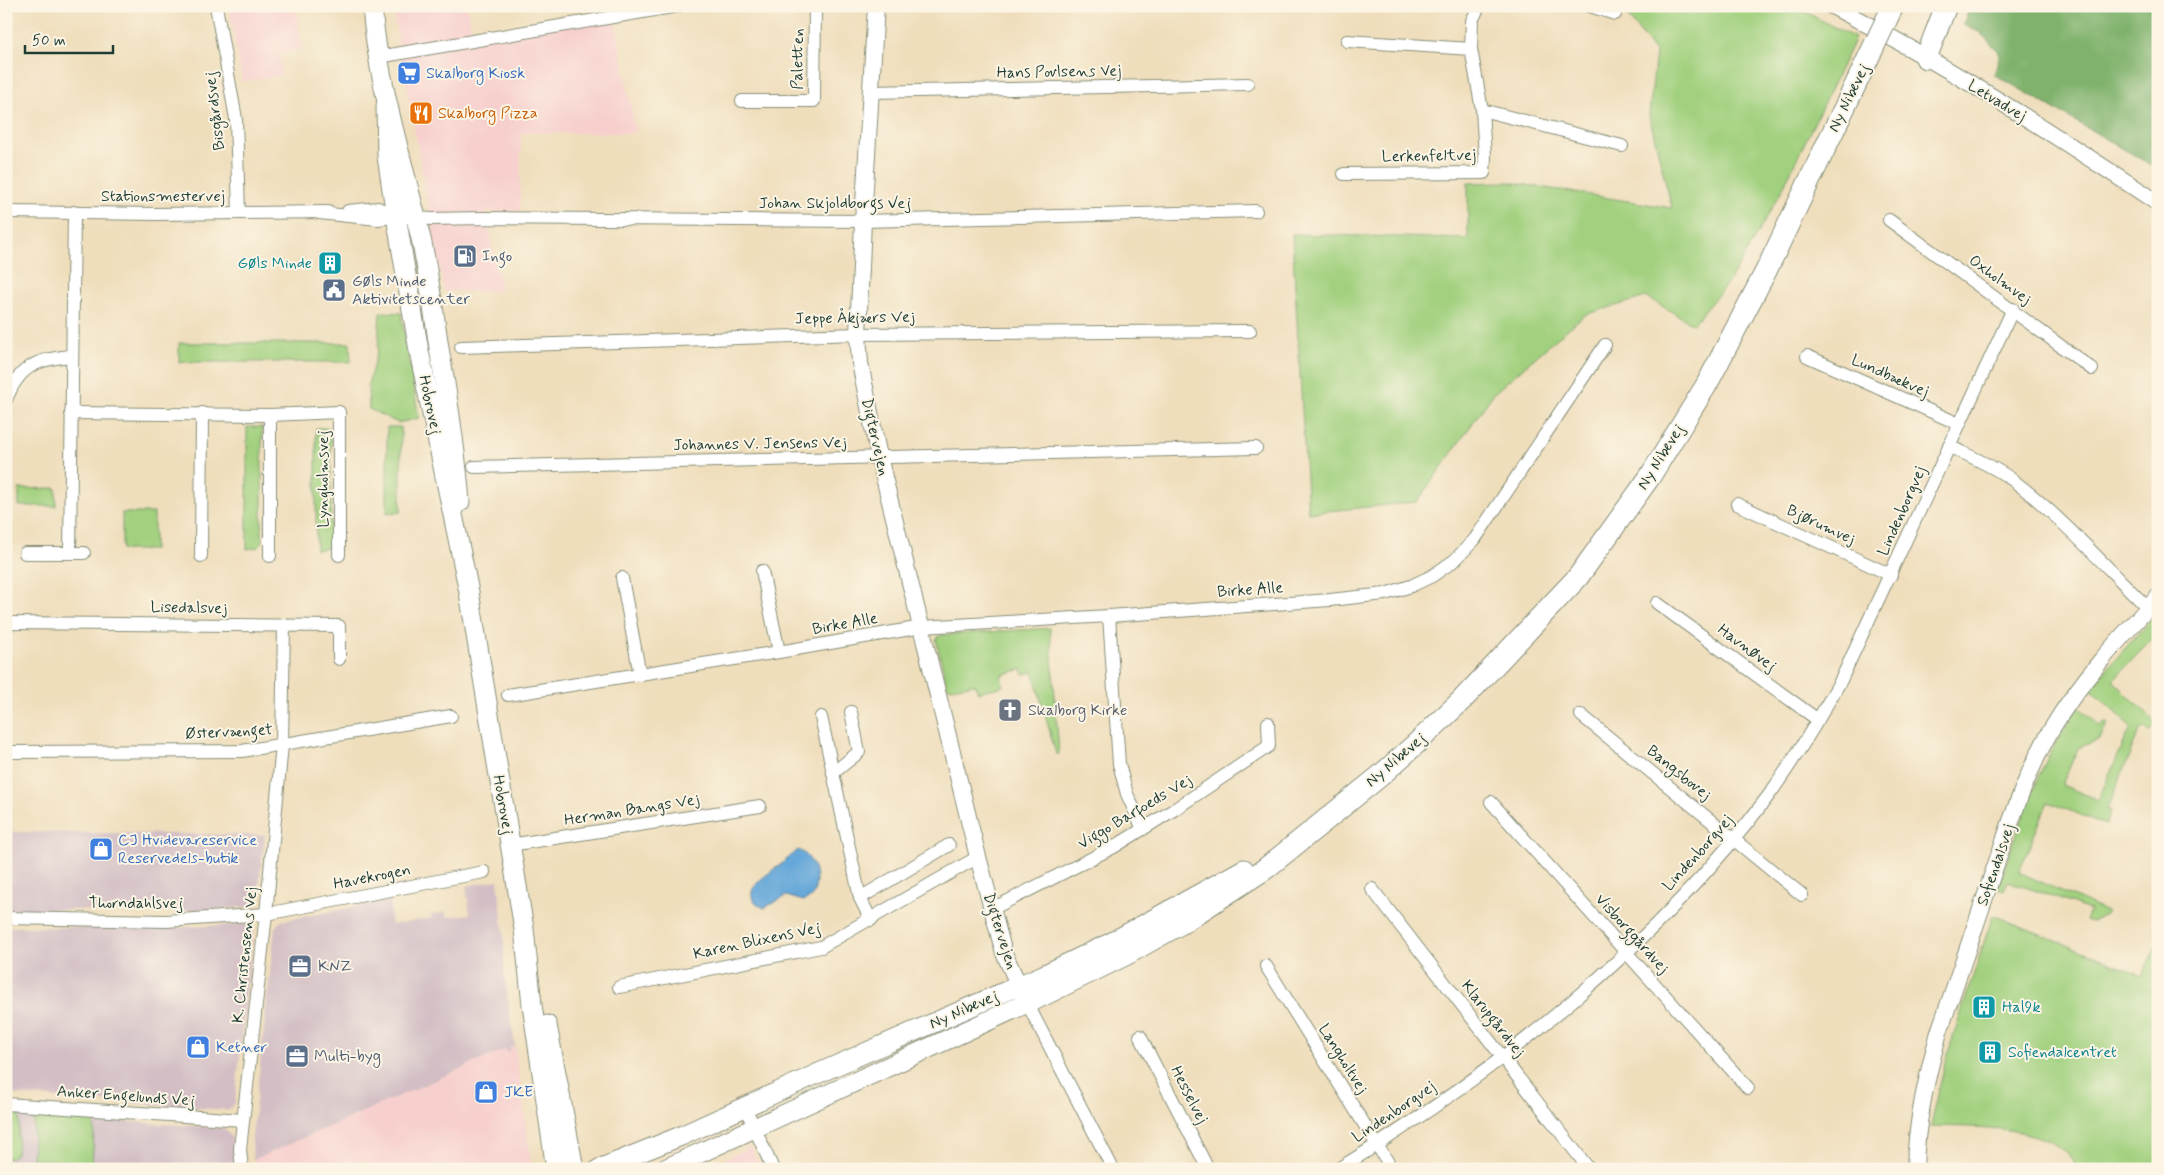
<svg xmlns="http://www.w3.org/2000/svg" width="2164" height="1175" viewBox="0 0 2164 1175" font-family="Mynerve,sans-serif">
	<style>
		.built { fill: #f7d0ce }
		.industrial { fill: #d2bec4 }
		.green { fill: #a1d07e; stroke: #608659 }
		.forest { fill: #80b26d; stroke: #507850 }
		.water { fill: #65a7d9; stroke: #427286 }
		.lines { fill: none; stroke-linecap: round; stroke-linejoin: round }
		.minor-casing { stroke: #878e78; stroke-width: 14 }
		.tertiary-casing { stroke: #878e78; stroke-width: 18 }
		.secondary-casing { stroke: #878e78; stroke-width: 21 }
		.trunk-casing { stroke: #878e78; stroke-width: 23 }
		.minor { stroke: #fff; stroke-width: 12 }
		.tertiary { stroke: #fff; stroke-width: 16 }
		.secondary { stroke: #fff; stroke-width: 19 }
		.trunk { stroke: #fff; stroke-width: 21 }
		.trunk-bridge-casing { stroke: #878e78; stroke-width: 23; stroke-linecap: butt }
		.trunk-bridge { stroke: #fff; stroke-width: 21 }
		.labels { text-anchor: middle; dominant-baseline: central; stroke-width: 4; stroke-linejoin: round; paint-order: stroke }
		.street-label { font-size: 16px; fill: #1f3d34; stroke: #fcf5e5 }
		.shop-label { font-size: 16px; fill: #366cbe; stroke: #fcf5e5; text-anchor: start }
		.food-label { font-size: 16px; fill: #c56008; stroke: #fcf5e5; text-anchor: start }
		.service-label { font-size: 16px; fill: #4e5e75; stroke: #fcf5e5; text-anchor: start }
		.culture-label { font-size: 16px; fill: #0d838f; stroke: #fcf5e5; text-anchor: start }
		.worship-label { font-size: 16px; fill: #5b616d; stroke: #fcf5e5; text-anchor: start }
	</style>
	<rect width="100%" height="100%" fill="#fcf5e5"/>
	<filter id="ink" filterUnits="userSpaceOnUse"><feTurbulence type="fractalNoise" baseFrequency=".02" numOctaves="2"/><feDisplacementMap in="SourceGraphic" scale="10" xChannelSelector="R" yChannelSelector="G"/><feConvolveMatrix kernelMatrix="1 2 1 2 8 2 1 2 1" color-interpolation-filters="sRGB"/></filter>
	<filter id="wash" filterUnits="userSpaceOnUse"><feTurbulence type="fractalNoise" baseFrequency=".0096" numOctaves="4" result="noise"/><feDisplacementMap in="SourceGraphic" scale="20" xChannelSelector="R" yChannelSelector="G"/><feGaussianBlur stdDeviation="1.12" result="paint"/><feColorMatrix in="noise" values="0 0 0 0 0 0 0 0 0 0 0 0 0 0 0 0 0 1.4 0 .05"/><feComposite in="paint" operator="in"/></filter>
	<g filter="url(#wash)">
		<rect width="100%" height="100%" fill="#efdebc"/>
		<g class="built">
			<path d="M229,6H295L303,49L279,53L282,75L242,82Z"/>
			<path d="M392,6H467L473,36L614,14L636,133H521L520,212L485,211L501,291H444Z"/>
			<path d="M515,1046L532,1169H254L253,1160L506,1049L511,1050L510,1047Z"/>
			<path d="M750,1147L761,1169H703Z"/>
		</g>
		<g class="industrial">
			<path d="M6,832L265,835L257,901L251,907L178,911L6,909Z"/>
			<path d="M498,880L504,937V974L515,1046L510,1047L511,1050L507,1052L506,1049L253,1160L252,1138L275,927L281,921L390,900L391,925L432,918L431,915L445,912L447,917L470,914L466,886Z"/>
			<path d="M248,924L253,930L235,1103L228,1110L6,1094V927L165,928Z"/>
			<path d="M6,1114L224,1128L232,1138L234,1169H6Z"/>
		</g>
		<g class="green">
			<path d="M1623,6H1794L1855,38L1780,194L1731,279L1693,324L1646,297L1584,315L1494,393L1417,502L1308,513L1292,234L1468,239V183L1508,182L1672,208L1649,115L1656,53L1622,9Z"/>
			<path d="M380,312L401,313L419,418L398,423L369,409L368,385L378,349Z"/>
			<path d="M179,343H350L351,362H179Z"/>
			<path d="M247,427H262V542L259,547L247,549Z"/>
			<path d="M387,427H401V512L387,513Z"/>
			<path d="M316,428H331V543L327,548L316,550Z"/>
			<path d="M56,488V506H19V489Z"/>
			<rect x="122" y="513" width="32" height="37"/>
			<path d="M2158,611V633L2113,680L2157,724L2149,732L2145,728L2140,730L2107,809L2111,811L2106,825L2048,802L2019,872L2107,912L2104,916L2091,922L2086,920L2090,910L2008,881L2004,890L1997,888L2037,779L2056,742L2078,706L2100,726L2106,721L2108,723L2100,739L2078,748L2062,785L2098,800L2131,727L2090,688Z"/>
			<path d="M1050,628L1059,754H1056L1033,672L1023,674L1022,669L1001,675L1004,686L978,692L975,684L951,688L947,686L936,640L940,635Z"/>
			<path d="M1993,915L2142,975L2158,942V1169H2078C2056,1122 1974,1128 1931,1126L1945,1062Z"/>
			<path d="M6,1114L20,1115L17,1153L10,1158H6Z"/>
			<path d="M39,1116L95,1120L92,1163L32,1159L34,1121Z"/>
		</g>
		<path class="forest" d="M1970,6H2158V169L1994,74L1998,65L1999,52L1979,32L1963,25Z"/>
		<path class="water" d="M799,850C816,859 820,881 812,897L803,901L786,896L764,908C732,892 771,873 784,862C790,857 792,853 799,850Z"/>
	</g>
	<g filter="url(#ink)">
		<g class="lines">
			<g class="minor-casing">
				<g id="minor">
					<path d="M216,6L236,119L239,213"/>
					<path d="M1590,6L1615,14"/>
					<path d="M1347,41L1471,49"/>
					<path d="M378,57L678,6"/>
					<path d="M871,92L1248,84"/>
					<path d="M742,101H814L815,6"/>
					<path d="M1482,110L1622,146"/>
					<path d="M1344,174L1484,173L1485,157L1482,110L1471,49L1472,21L1479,6"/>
					<path d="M348,211L378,208L396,216"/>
					<path d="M6,212L156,214L328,212"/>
					<path d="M319,213L378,219L396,216L431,219L483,218L863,221L1256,211"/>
					<path d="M1889,220L2092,369"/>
					<path d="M461,347L858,334L1250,331"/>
					<path d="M1807,356L1959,424"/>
					<path d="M6,400C19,366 37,359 71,356"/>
					<path d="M71,413L270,415L339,412V555"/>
					<path d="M1949,446C1971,457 1994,466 2014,481C2061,517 2105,566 2148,608"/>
					<path d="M474,467L1256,448"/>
					<path d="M1737,504L1891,575"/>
					<path d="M25,553H84"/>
					<path d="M70,553L74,212"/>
					<path d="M201,556L202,413"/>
					<path d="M270,556V415"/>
					<path d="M762,571L779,652"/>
					<path d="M622,578L640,675"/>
					<path d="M1657,603L1818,720"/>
					<path d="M1109,616L1119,764L1127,794L1143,829"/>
					<path d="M6,623L339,626V659"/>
					<path d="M508,695L779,652L922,627L1109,616L1330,600L1385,594L1411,586L1432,576L1455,560L1475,539L1605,345"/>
					<path d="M1581,715L1802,895"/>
					<path d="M821,717L860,898L871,920"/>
					<path d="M6,752L242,751L451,716"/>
					<path d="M833,773L859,752L851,712"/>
					<path d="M1491,802L1748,1088"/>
					<path d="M510,845L760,806"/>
					<path d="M1372,889L1589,1169"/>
					<path d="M860,898L949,845"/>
					<path d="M992,909L1114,847L1175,809L1269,746L1268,723"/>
					<path d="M6,918L166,921L266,914L484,872"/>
					<path d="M1266,966L1392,1169"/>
					<path d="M619,987L821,947L978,857"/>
					<path d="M1027,1003L1113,1169"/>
					<path d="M1140,1036L1208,1169"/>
					<path d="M6,1104L243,1120"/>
					<path d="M745,1107L773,1169"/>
					<path d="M242,1169L240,1149L266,914L282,745L284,625"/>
					<path d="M1338,1169C1495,1074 1659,943 1769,795C1795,759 1819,719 1841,680L2013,309"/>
				</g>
			</g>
			<g class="tertiary-casing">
				<g id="tertiary">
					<path d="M876,6L863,221L858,334L860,363L879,457L978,857L1004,953L1024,997"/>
					<path d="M1832,6C1945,64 2052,133 2158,203"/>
					<path d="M1915,1169C1916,1122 1927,1077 1939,1032C1958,977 1977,922 1995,867C2011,821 2026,773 2051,730C2080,681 2119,639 2158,597"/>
				</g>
			</g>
			<g class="secondary-casing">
				<g id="secondary">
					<path d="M372,6C378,87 404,164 422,243C429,277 434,313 439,348C448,399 456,450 460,502"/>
					<path d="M386,106L387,156L396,216L419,351L469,592L524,929L532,1005L556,1169"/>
					<path d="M547,1025L574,1169"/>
					<path d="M599,1169L681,1136L819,1073L1043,975L1110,943L1244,869"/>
					<path d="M665,1169L1027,1003"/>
				</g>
			</g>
			<g class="trunk-casing">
				<g id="trunk">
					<path d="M1926,58L1946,6"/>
					<path d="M1027,1003L1125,955L1180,924L1265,869L1380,776L1419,741L1462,700L1578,577L1649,478L1707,384L1766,271L1864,67"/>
				</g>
			</g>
			<use href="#minor" class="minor"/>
			<use href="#tertiary" class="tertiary"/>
			<use href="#secondary" class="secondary"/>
			<use href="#trunk" class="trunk"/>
			<g class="trunk-bridge-casing">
				<path id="trunk-bridge" d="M1864,67L1893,6"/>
			</g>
			<use href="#trunk-bridge" class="trunk-bridge"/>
		</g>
	</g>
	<defs>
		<g id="supermarket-square" transform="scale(1.25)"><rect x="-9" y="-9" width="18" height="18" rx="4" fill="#3f7fe0" stroke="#fcf5e5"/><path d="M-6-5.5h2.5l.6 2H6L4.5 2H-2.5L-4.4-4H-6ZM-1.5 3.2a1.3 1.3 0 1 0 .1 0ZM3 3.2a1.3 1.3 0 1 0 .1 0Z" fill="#fff"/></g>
		<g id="restaurant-square" transform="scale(1.25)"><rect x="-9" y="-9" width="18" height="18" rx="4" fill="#e8710a" stroke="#fcf5e5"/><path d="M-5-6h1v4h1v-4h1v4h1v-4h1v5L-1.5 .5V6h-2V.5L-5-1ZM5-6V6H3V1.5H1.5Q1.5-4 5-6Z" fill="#fff"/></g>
		<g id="fuel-square" transform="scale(1.25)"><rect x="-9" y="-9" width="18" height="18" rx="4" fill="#5c6f8a" stroke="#fcf5e5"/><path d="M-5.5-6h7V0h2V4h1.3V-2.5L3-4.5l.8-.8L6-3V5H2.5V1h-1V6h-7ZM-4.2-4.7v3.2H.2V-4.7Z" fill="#fff"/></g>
		<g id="building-square" transform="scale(1.25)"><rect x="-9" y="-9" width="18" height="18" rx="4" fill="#0f9aa8" stroke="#fcf5e5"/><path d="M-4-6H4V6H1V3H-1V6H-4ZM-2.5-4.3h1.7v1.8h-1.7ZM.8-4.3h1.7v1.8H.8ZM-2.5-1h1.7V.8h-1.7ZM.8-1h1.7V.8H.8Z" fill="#fff"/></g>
		<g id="civic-square" transform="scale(1.25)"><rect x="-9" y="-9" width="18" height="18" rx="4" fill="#5c6f8a" stroke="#fcf5e5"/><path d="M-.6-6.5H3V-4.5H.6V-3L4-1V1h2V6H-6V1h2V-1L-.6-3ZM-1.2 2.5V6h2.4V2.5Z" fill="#fff"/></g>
		<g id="church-square" transform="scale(1.25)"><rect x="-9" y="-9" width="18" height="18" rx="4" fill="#6b7280" stroke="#fcf5e5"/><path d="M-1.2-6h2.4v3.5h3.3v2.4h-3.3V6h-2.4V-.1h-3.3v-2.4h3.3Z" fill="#fff"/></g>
		<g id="shop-square" transform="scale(1.25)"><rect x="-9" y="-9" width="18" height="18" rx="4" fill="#3f7fe0" stroke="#fcf5e5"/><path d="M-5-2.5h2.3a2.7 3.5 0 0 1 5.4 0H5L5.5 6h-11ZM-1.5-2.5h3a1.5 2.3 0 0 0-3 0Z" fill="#fff"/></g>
		<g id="office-square" transform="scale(1.25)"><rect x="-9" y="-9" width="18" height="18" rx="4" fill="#5c6f8a" stroke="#fcf5e5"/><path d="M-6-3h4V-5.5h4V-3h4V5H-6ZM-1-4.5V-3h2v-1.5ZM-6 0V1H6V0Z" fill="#fff"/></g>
	</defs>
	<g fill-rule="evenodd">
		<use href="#supermarket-square" x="409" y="73"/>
		<use href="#restaurant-square" x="421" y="113"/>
		<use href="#fuel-square" x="465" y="256"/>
		<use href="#building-square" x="330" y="263"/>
		<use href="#civic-square" x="334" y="290"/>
		<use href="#church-square" x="1010" y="710"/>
		<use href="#shop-square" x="101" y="849"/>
		<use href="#office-square" x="300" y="966"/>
		<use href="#building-square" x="1984" y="1007"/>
		<use href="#shop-square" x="198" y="1047"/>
		<use href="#building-square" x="1990" y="1052"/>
		<use href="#office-square" x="297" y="1056"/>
		<use href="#shop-square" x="486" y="1092"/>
	</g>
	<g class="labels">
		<g class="street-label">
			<text transform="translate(798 59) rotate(-89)">Paletten</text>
			<text transform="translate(1059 72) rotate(-1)">Hans Povlsens Vej</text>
			<text transform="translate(1849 98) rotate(-64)">Ny Nibevej</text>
			<text transform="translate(1997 101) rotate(31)">Letvadvej</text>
			<text transform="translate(215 111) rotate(-97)">Bisgårdsvej</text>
			<text transform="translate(1429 156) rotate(-1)">Lerkenfeltvej</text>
			<text x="163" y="196">Stationsmestervej</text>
			<text x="835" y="203">Johan Skjoldborgs Vej</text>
			<text transform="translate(2000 280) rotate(36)">Oxholmvej</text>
			<text transform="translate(855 318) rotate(-1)">Jeppe Åkjærs Vej</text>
			<text transform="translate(1890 376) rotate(24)">Lundbækvej</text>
			<text transform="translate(430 405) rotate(78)">Hobrovej</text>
			<text transform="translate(875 437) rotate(77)">Digtervejen</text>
			<text transform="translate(760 444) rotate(-1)">Johannes V. Jensens Vej</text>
			<text transform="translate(1661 457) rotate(-58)">Ny Nibevej</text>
			<text transform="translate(323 479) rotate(-90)">Lyngholmsvej</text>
			<text transform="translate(1902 511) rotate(-66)">Lindenborgvej</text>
			<text transform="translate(1821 525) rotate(25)">Bjørumvej</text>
			<text transform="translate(1250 590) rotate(-4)">Birke Alle</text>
			<text transform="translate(189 608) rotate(1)">Lisedalsvej</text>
			<text transform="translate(845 624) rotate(-10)">Birke Alle</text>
			<text transform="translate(1747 648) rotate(36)">Havnøvej</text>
			<text transform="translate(229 732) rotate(-3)">Østervænget</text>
			<text transform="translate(1396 760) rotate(-41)">Ny Nibevej</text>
			<text transform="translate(1679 773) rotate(39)">Bangsbovej</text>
			<text transform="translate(503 805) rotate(80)">Hobrovej</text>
			<text transform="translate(632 810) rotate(-9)">Herman Bangs Vej</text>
			<text transform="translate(1135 812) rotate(-31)">Viggo Barfoeds Vej</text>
			<text transform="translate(1698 853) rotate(-48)">Lindenborgvej</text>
			<text transform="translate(1996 865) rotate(-71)">Sofiendalsvej</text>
			<text transform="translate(372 877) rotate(-11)">Havekrogen</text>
			<text x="136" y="903">Thorndahlsvej</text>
			<text transform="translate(1000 931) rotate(72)">Digtervejen</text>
			<text transform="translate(1632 934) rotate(48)">Visborggårdvej</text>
			<text transform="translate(757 941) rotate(-12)">Karen Blixens Vej</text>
			<text transform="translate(245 955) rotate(-84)">K. Christensens Vej</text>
			<text transform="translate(964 1010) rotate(-24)">Ny Nibevej</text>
			<text transform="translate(1493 1019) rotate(52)">Klarupgårdvej</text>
			<text transform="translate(1343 1059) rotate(58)">Langholtvej</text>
			<text transform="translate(1189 1095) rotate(63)">Hesselvej</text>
			<text transform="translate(126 1096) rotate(4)">Anker Engelunds Vej</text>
			<text transform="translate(1394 1112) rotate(-34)">Lindenborgvej</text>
		</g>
		<g class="shop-label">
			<text x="426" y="73">Skalborg Kiosk</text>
			<text x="118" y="840">CJ Hvidevareservice<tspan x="118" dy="18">Reservedels-butik</tspan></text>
			<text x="216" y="1047">Ketner</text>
			<text x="504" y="1092">JKE</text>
		</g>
		<g class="food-label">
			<text x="438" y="113">Skalborg Pizza</text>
		</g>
		<g class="service-label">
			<text x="482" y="256">Ingo</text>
			<text x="352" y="281">Gøls Minde<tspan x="352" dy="18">Aktivitetscenter</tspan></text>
			<text x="318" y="966">KNZ</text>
			<text x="314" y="1056">Multi-byg</text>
		</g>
		<g class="culture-label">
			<text x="312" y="263" text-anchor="end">Gøls Minde</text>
			<text x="2002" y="1007">Hal9k</text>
			<text x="2008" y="1052">Sofiendalcentret</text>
		</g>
		<g class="worship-label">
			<text x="1028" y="710">Skalborg Kirke</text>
		</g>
	</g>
	<rect width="2164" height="1175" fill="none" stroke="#fcf5e5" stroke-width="25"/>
	<path d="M25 45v8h88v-8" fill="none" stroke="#1f3d34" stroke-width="2.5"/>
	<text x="32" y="45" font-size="15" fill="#1f3d34" stroke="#fcf5e5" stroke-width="4" paint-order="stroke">50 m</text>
</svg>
